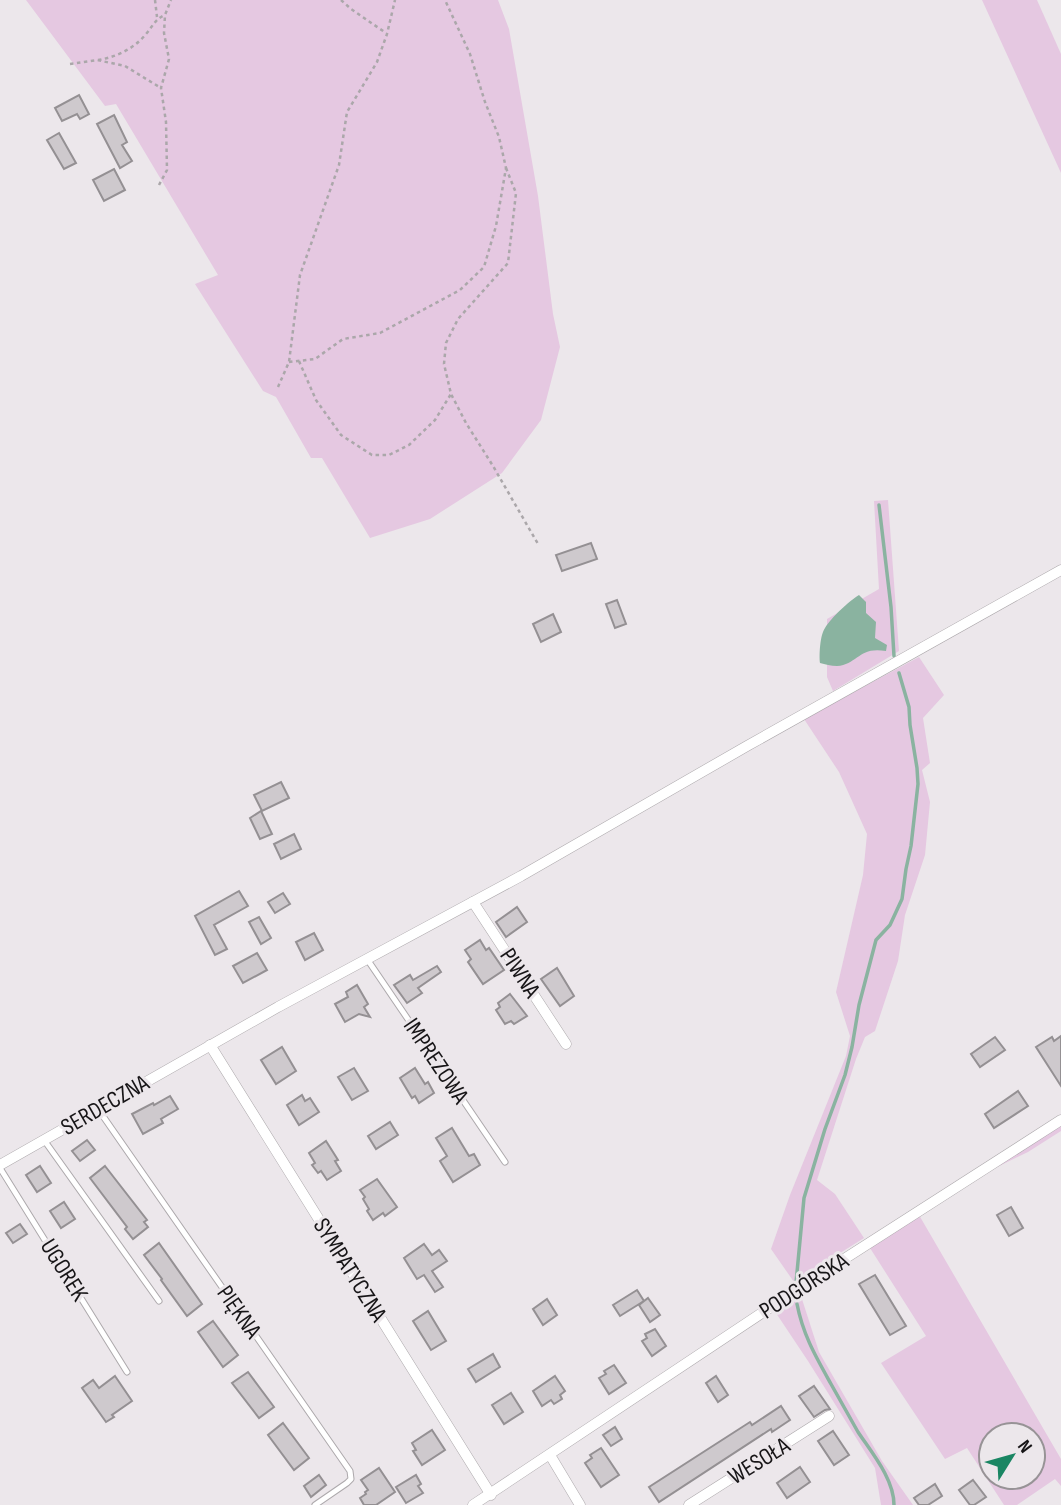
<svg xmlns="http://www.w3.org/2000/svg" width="1061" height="1505" viewBox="0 0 1061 1505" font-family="'Sofia Sans Condensed',sans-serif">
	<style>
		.green { fill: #e5c8e1; fill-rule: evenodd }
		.water { fill: #8ab3a0 }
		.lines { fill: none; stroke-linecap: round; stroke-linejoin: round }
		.stream { stroke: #8ab3a0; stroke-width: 3.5 }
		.building { fill: #cec9cd; stroke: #949093; stroke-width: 2 }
		.service-casing { stroke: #ada9ac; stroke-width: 7 }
		.minor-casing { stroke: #ada9ac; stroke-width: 11 }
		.path { stroke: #aba7aa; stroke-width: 2.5; stroke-dasharray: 3.5 3.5; stroke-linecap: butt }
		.service { stroke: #fff; stroke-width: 5 }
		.minor { stroke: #fff; stroke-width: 10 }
		.labels { text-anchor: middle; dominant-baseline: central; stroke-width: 6; stroke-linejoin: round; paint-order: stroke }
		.street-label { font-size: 24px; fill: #171517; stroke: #ece7eb }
	</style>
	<rect width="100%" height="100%" fill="#ece7eb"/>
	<g class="green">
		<path d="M26,0H498L509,29L538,196L553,314L560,347L541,420L502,473L430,519L370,538L322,458H311L276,397L263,391L195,284L218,275L116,104L105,106Z"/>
		<path d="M982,0H1037L1061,54V173Z"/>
		<path d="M888,500L899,651L833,691L827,677V619L879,589L874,501Z"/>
		<path d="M919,657L944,695L923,718L930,763L922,770L930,802L925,855L905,915L898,961L875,1031L865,1037L856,1059L817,1180L835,1194L864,1238L794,1282L771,1249L790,1195L846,1056L850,1036L836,992L863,875L867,834L839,772L804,719Z"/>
		<path d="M1061,1125V1131L1028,1152L993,1169Z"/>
		<path d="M919,1215L1061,1459V1486L1055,1479L1017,1505H1004L967,1448L945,1459L881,1363L926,1336L870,1248ZM991,1435H1033V1477H991Z"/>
		<path d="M801,1296L819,1352L882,1461L913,1505H881L875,1468L808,1361L776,1313Z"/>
	</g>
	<path class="water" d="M859,595L866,602V613L876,622L875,638L887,645L886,651C859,646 858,664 837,666C831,666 825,664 820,663C819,655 820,635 825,628C831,618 849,601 859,595Z"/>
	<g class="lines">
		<g class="stream">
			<path d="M879,505L891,607L894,656"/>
			<path d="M796,1283L804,1198L825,1129L845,1075L852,1047L859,1005L876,940L890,925L902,899L906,869L911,846L918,784L917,768L910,725L909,707L899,673"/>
			<path d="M797,1304C803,1335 816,1357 831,1384C840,1400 849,1416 858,1432C872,1453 894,1479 894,1505"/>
		</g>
	</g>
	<g class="building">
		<path d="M79,95L89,114L80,119L77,114L62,121L55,108Z"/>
		<path d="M114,115L127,142L122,145L132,161L120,168L97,124Z"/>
		<path d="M59,133L76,163L64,169L47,140Z"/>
		<path d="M114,169L125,190L104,201L93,180Z"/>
		<path d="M591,543L597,559L562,571L556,555Z"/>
		<path d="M617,600L626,624L615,628L606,604Z"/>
		<path d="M553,614L561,632L541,642L533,624Z"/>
		<path d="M281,782L289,798L262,811L254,795Z"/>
		<path d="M261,811L272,834L260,839L250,818Z"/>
		<path d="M294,834L301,849L281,859L274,844Z"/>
		<path d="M239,891L248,906L214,925L227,949L215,955L195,916Z"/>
		<path d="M283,893L290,904L275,913L268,902Z"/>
		<path d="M517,907L527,922L506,937L496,922Z"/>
		<path d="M259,917L271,938L261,944L249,922Z"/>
		<path d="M314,933L323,950L305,960L296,942Z"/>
		<path d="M480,940L486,950L489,948L504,970L483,984L468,962L471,959L465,950Z"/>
		<path d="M257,953L267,970L243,983L233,966Z"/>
		<path d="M437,966L441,972L418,988L422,993L407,1003L394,985L410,975L413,980Z"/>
		<path d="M557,968L574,996L560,1006L541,979Z"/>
		<path d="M357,985L368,1004L364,1007L370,1017L359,1014L345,1022L335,1004L348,997L346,992Z"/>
		<path d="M510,994L527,1016L514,1024L511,1021L505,1024L496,1010L500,1007L498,1003Z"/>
		<path d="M1061,1036V1086L1036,1047L1052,1037L1054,1041Z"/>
		<path d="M995,1037L1005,1050L980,1067L971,1054Z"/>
		<path d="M282,1047L296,1071L276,1084L261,1060Z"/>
		<path d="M354,1068L368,1091L352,1100L338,1077Z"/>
		<path d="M415,1068L425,1084L428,1082L434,1093L419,1103L415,1096L412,1098L400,1078Z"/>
		<path d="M1018,1091L1028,1106L994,1128L985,1114Z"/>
		<path d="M302,1095L305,1101L310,1098L319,1112L299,1125L287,1105Z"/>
		<path d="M170,1096L178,1109L161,1119L163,1123L143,1134L132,1114L153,1103L154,1105Z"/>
		<path d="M390,1122L398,1135L376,1149L368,1136Z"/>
		<path d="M452,1128L469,1156L474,1154L480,1165L453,1182L440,1161L447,1156L436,1138Z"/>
		<path d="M87,1140L95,1150L80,1161L72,1151Z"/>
		<path d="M326,1141L338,1160L335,1161L341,1171L327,1180L321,1171L318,1173L312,1165L315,1163L309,1153Z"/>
		<path d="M40,1166L51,1183L37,1192L26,1175Z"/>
		<path d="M105,1166L147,1220L144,1222L148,1227L133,1239L125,1229L127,1227L90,1178Z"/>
		<path d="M377,1179L397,1207L385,1216L383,1213L373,1220L367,1211L369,1209L363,1199L365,1197L360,1190Z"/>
		<path d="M64,1202L75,1219L61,1228L50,1211Z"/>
		<path d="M1011,1207L1023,1228L1009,1236L997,1215Z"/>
		<path d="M20,1224L27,1234L13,1243L6,1233Z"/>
		<path d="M159,1243L202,1304L187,1316L161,1280L162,1279L144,1255Z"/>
		<path d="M424,1244L432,1255L439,1250L447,1261L432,1271L443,1287L435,1292L424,1275L417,1279L404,1258Z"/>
		<path d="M875,1275L906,1326L890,1335L859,1284Z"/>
		<path d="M637,1290L644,1301L620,1316L613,1305Z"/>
		<path d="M648,1298L660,1315L650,1322L639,1305Z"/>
		<path d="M547,1299L557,1315L543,1325L533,1309Z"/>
		<path d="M428,1311L446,1341L431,1350L413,1321Z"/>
		<path d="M213,1321L238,1355L223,1367L198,1332Z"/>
		<path d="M655,1329L666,1346L652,1356L642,1341L647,1338L645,1334Z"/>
		<path d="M493,1354L500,1367L476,1382L468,1369Z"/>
		<path d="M614,1365L626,1383L609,1394L599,1378L606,1374L604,1371Z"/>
		<path d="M248,1372L274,1407L259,1418L232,1383Z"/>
		<path d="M115,1376L132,1401L112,1415L114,1417L106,1422L82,1388L93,1380L99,1388Z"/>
		<path d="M555,1376L565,1391L560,1395L562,1399L554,1404L551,1400L542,1406L533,1391Z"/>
		<path d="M716,1376L728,1395L718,1402L706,1383Z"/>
		<path d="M814,1386L830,1409L825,1410L814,1417L799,1396Z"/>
		<path d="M511,1393L523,1412L504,1424L492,1405Z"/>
		<path d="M781,1406L790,1420L772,1432L771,1429L659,1502L649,1487L750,1422L752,1425Z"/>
		<path d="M283,1423L309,1458L294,1470L268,1435Z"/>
		<path d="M615,1427L622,1439L611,1446L603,1435Z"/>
		<path d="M432,1430L445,1450L422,1465L413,1451L416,1450L412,1443Z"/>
		<path d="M833,1431L849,1455L834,1465L818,1441Z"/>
		<path d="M601,1448L619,1475L601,1487L585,1463L592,1458L590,1455Z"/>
		<path d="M800,1467L810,1482L787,1498L777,1483Z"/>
		<path d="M379,1468L395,1492L376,1505H364L360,1498L366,1494L365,1492L368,1490L361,1480Z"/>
		<path d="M319,1475L326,1485L311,1497L304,1486Z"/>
		<path d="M416,1475L421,1484L418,1486L423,1493L406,1503L396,1487Z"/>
		<path d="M973,1480L986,1497L974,1505H970L959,1490Z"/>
		<path d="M935,1484L942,1496L928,1505H919L914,1498Z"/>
	</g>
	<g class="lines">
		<g class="service-casing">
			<g id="service">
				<path d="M367,959L505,1162"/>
				<path d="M98,1109L350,1471L351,1479L347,1483L315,1505"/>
				<path d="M44,1140L159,1301"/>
				<path d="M0,1168L127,1372"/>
			</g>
		</g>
		<g class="minor-casing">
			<g id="minor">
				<path d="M473,902L566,1044"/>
				<path d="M210,1045L491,1495"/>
				<path d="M0,1165L278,1007L521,876L747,746L1061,570"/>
				<path d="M550,1455L580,1505"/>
				<path d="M473,1505L813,1279L1061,1120"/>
				<path d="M689,1505L829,1416"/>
			</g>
		</g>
		<g class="path">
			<path d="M155,0L157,17"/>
			<path d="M341,0L351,9L386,33"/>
			<path d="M98,60C116,57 134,49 146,34C153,26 155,19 165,15"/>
			<path d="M70,64L97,60L125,66L161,88"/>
			<path d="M506,168L516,193L508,263L458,319L446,343L444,364L451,394L466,423L493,466L538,544"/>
			<path d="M159,185L167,170L166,122L161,88L169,59L164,33L165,15L171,0"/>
			<path d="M299,361L316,400L341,435L372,455H389L409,445L435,420L451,394"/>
			<path d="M289,362L315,359L343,339L380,333L460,290L484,267L496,226L506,168L499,137L485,102L470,54L445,0"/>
			<path d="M278,387L289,362L300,275L339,165L347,112L377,62L387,34L395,0"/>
		</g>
		<use href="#service" class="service"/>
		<use href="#minor" class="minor"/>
	</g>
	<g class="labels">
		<g class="street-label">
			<text transform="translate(520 973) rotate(57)">PIWNA</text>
			<text transform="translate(436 1061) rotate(56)">IMPREZOWA</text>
			<text transform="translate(105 1105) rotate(-30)">SERDECZNA</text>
			<text transform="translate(64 1270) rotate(58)">UGOREK</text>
			<text transform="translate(350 1270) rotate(58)">SYMPATYCZNA</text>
			<text transform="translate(804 1286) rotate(-33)">PODGÓRSKA</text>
			<text transform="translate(239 1312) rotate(55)">PIĘKNA</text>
			<text transform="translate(759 1461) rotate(-32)">WESOŁA</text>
		</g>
	</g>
	<g transform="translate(1012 1456) rotate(53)"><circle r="33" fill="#ece7eb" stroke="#979396" stroke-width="2"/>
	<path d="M0-5L12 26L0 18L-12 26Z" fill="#1a8663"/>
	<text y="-10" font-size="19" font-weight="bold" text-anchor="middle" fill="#171517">N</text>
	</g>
</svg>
